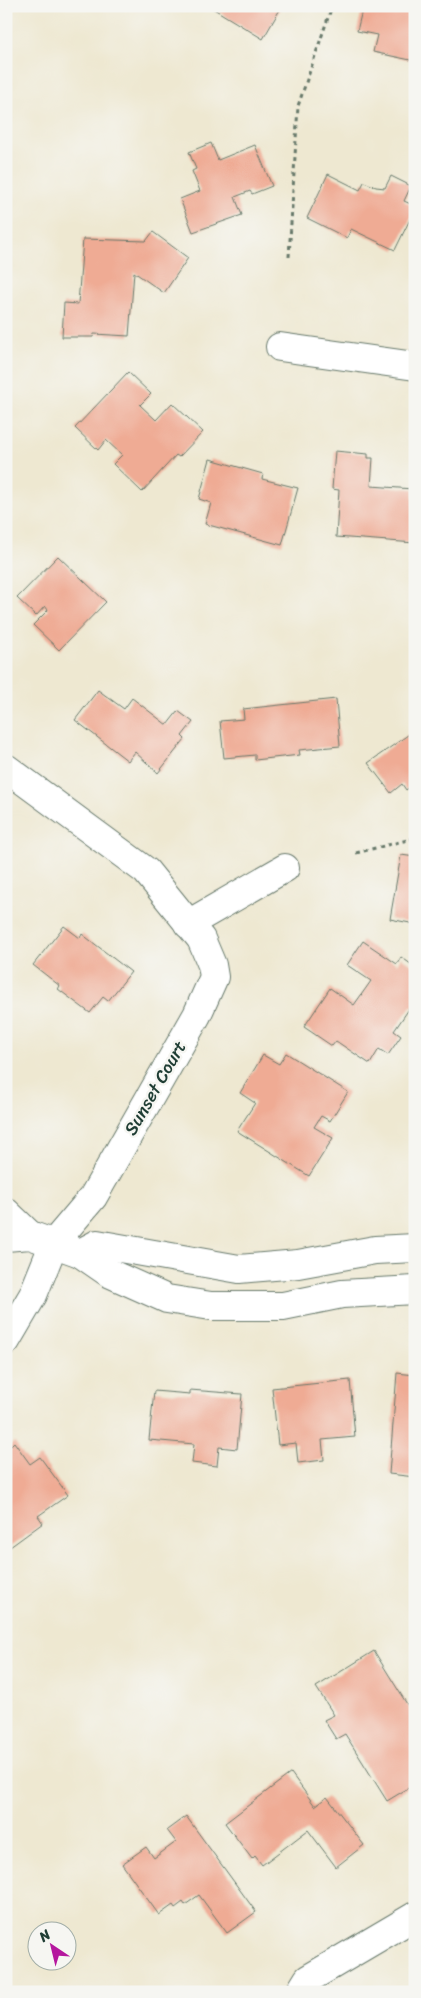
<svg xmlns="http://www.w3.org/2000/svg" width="421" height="1998" viewBox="0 0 421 1998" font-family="Sriracha,sans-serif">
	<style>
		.building { fill: #efab94 }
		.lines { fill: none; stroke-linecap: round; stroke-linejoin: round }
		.minor-casing { stroke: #67796b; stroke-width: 30 }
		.path { stroke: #67796b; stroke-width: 3; stroke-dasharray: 4 4; stroke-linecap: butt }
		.minor { stroke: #fff; stroke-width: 28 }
		.labels { text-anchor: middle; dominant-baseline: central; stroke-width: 5; stroke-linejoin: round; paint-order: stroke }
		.street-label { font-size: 18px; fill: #1f3d34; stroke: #f6f6f2 }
	</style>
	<rect width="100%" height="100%" fill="#f6f6f2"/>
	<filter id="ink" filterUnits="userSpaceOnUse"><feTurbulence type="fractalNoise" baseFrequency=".02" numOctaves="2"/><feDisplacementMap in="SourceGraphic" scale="10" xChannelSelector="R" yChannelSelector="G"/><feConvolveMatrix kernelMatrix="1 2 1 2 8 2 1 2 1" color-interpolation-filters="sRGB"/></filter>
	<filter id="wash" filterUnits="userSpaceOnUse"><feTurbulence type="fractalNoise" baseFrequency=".0096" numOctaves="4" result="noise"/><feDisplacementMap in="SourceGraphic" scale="20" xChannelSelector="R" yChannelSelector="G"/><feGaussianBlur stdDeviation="1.12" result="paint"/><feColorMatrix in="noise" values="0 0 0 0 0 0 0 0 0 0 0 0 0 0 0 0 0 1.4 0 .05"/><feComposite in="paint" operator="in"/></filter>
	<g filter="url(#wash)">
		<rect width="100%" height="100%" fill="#eee8d1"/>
		<g id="blocks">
			<g class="building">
				<path d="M209,6H282L263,39Z"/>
				<path d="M363,6H415V61L373,52L377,35L357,31Z"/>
				<path d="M6,71L10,81L6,83Z"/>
				<path d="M211,143L218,160L255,145L272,186L252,194L250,191L235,197L242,215L193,232L180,199L200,191L192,171L196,169L189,152Z"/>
				<path d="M328,174L360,190L364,182L376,187L385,188L391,176L411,186L404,201L415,206V209L395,250L351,229L347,238L307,218Z"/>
				<path d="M153,232L188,258L164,293L134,272L129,336L94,334L93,337H62L64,303L78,304L83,239L146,241Z"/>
				<path d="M128,372L151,394L140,405L156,420L172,403L203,432L179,457L176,455L142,492L113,464L122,455L106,440L98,450L75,428Z"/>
				<path d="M335,451L368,454V458H373L371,486L413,489L415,543L336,537L339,490L332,489Z"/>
				<path d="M210,459L263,474L262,479L298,488L282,545L205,524L211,503L199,499Z"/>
				<path d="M58,556L106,602L59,650L33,625L48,610L45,606L36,616L17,598Z"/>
				<path d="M98,690L124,709L132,698L167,725L178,711L193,722L182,736L185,739L158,773L135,752L128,761L75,720Z"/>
				<path d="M336,699L340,746L299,750L300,755L255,760V755L224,758L220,721L244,719L243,709Z"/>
				<path d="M415,730V788L413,785L406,790L402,784L391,793L368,763Z"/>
				<path d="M401,855L415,857V924L390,919Z"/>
				<path d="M64,926L80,938L82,934L131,972L108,1001L103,997L90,1013L58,989L60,986L33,965Z"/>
				<path d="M363,941L397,964L401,957L415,967V1008L411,1006L394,1031L401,1036L388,1055L379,1049L370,1064L336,1041L332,1046L304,1027L330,988L354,1005L371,981L347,965Z"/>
				<path d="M286,1053L348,1092L330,1121L321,1116L314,1127L333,1138L309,1176L237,1131L255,1103L240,1093L263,1055L279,1064Z"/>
				<path d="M397,1373L415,1375V1477L389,1474Z"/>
				<path d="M350,1380L355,1437L322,1440L324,1460L298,1463L296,1443L278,1445L272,1388Z"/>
				<path d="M190,1390L242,1394L237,1449L219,1447L217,1466L192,1463L194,1444L149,1440L154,1391L190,1394Z"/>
				<path d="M14,1442L30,1464L40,1457L68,1495L38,1516L43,1523L6,1550V1445L8,1448Z"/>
				<path d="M374,1651L410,1709L415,1706V1784L387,1801L345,1734L336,1739L324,1720L334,1715L316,1687Z"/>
				<path d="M291,1773L315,1806L327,1797L364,1845L336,1867L308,1830L262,1865L255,1856L252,1859L225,1823Z"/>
				<path d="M186,1816L256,1912L227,1933L199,1895L185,1905L183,1902L175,1908L173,1905L159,1915L122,1864L146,1847L154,1858L176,1842L167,1830Z"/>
			</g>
		</g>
	</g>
	<g filter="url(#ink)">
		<use href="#blocks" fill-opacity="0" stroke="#67796b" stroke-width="1"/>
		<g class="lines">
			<g class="minor-casing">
				<g id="minor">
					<path d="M280,347L415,366"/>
					<path d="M6,768L146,871L201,939L212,965L214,977L197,1015L93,1197L54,1243L33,1295L6,1341"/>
					<path d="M188,924L285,868"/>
					<path d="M6,1212L30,1235"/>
					<path d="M6,1237L30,1235L80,1253L109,1273L167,1299L211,1306H283L342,1294L415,1290"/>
					<path d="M80,1253L97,1244L239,1269L298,1264L375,1250L415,1248"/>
					<path d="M300,1992L308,1979L415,1916"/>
				</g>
			</g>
			<g class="path">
				<path d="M289,257L298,106L332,6"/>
				<path d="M356,853L415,838"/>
			</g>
			<use href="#minor" class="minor"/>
		</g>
	</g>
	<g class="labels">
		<g class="street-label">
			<text transform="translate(155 1088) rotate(-60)">Sunset Court</text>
		</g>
	</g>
	<rect width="421" height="1998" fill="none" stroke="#f6f6f2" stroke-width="25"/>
	<g transform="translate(52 1946) rotate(325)"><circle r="24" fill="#f6f6f2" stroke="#a0aca6"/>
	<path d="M0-4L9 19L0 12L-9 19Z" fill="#b5179e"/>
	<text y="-8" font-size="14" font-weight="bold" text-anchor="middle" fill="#1f3d34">N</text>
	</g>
</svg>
